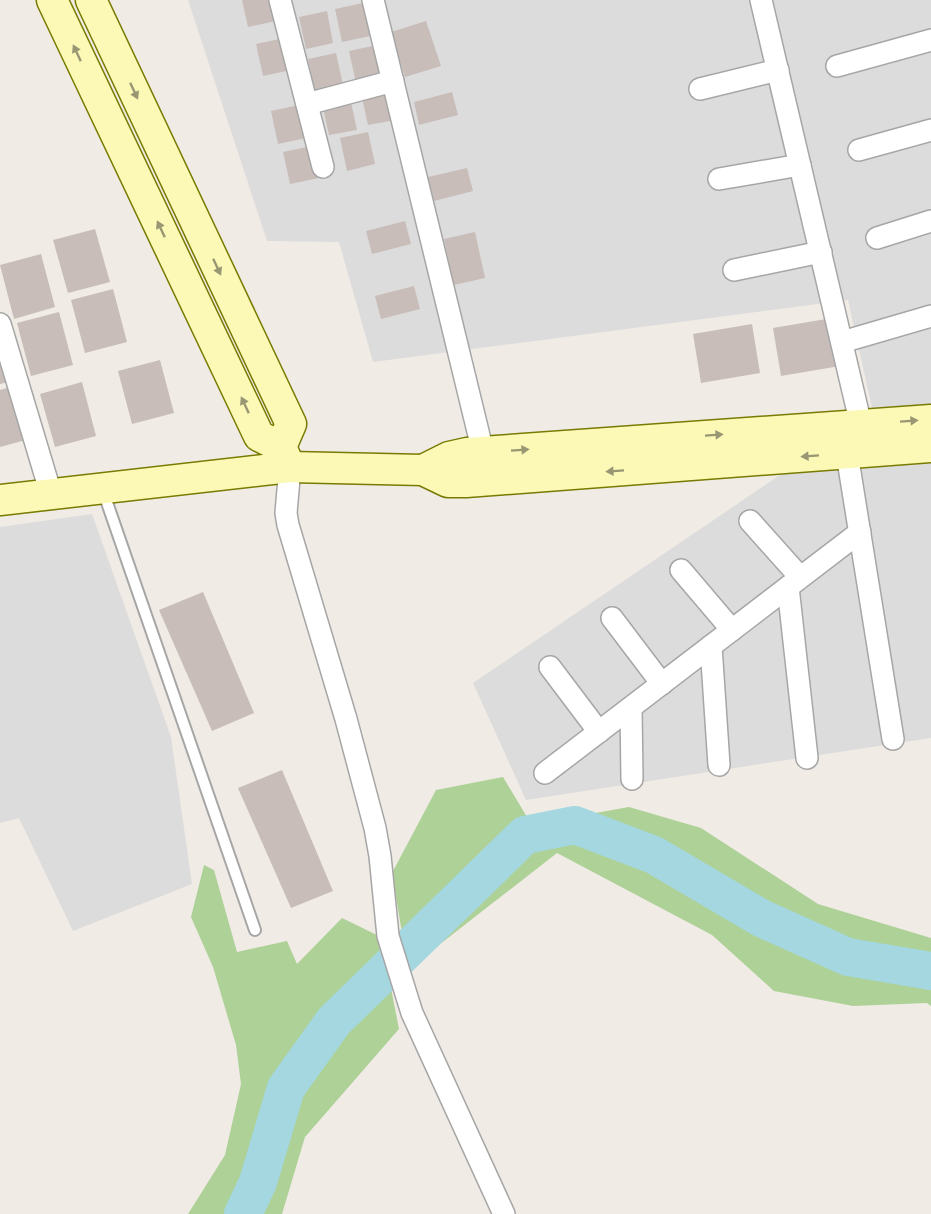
<svg xmlns="http://www.w3.org/2000/svg" width="931" height="1214" viewBox="0 0 931 1214" font-family="Karla,sans-serif">
	<style>
		.residential { fill: #dddcdc }
		.forest { fill: #aed198 }
		.lines { fill: none; stroke-linecap: round; stroke-linejoin: round }
		.river { stroke: #a4d7df; stroke-width: 38 }
		.building { fill: #c8bdb8 }
		.lane-casing { stroke: #a6a6a6; stroke-width: 14 }
		.street-casing { stroke: #a6a6a6; stroke-width: 24 }
		.secondary-casing { stroke: #787b01; stroke-width: 33 }
		.lane { stroke: #fff; stroke-width: 10 }
		.street { stroke: #fff; stroke-width: 21 }
		.secondary { stroke: #fcf9b7; stroke-width: 30 }
		.oneway { fill: #999773 }
	</style>
	<rect width="100%" height="100%" fill="#f0ebe5"/>
	<g class="residential">
		<path d="M188,0H931V404L872,408L848,300L373,362L339,242L267,241Z"/>
		<path d="M931,460V738L526,800L473,683L783,473Z"/>
		<path d="M92,514L171,737L192,884L73,931L19,818L0,823V527Z"/>
	</g>
	<g class="forest">
		<path d="M503,777L527,817L545,822L629,807L701,828L818,904L931,938V1006L927,1003L853,1006L774,991L712,935L557,853L435,948L402,933L392,873L436,790Z"/>
		<path d="M204,865L214,870L237,952L287,941L297,964L342,918L381,937L399,1029L305,1137L282,1214H188L225,1155L241,1084L236,1045L213,967L191,917Z"/>
	</g>
	<g class="lines">
		<path class="river" d="M243,1214L258,1182L286,1088L334,1021L525,835L575,825L654,855L761,918L848,957L931,971"/>
	</g>
	<g class="building">
		<path d="M242,0H271L276,21L248,27Z"/>
		<path d="M363,3L370,36L342,42L335,9Z"/>
		<path d="M327,11L333,43L306,49L299,17Z"/>
		<path d="M426,21L441,66L405,77L391,32Z"/>
		<path d="M284,38L291,70L263,76L256,44Z"/>
		<path d="M377,45L384,77L356,83L349,51Z"/>
		<path d="M336,53L343,85L315,91L308,59Z"/>
		<path d="M388,87L395,120L368,125L361,93Z"/>
		<path d="M452,92L458,115L419,125L414,102Z"/>
		<path d="M350,98L357,130L329,135L322,103Z"/>
		<path d="M299,105L306,138L278,144L271,111Z"/>
		<path d="M368,132L375,164L347,171L340,138Z"/>
		<path d="M312,146L319,178L290,184L283,152Z"/>
		<path d="M467,168L473,191L434,201L428,177Z"/>
		<path d="M405,221L411,244L372,254L366,231Z"/>
		<path d="M95,229L110,282L68,293L53,240Z"/>
		<path d="M475,232L485,278L454,285L444,239Z"/>
		<path d="M41,254L55,307L14,319L0,265Z"/>
		<path d="M414,286L420,309L381,319L375,296Z"/>
		<path d="M113,289L127,342L85,353L71,300Z"/>
		<path d="M59,312L73,365L31,376L17,323Z"/>
		<path d="M832,318L840,366L781,376L773,328Z"/>
		<path d="M752,324L760,373L701,383L693,334Z"/>
		<path d="M0,353L8,382L0,384Z"/>
		<path d="M160,360L174,413L132,424L118,371Z"/>
		<path d="M82,382L96,436L55,447L40,394Z"/>
		<path d="M11,387L26,440L0,447V390Z"/>
		<path d="M203,592L254,713L212,731L159,610Z"/>
		<path d="M282,770L333,891L291,908L238,788Z"/>
	</g>
	<g class="lines">
		<g class="lane-casing">
			<path id="lane" d="M103,491L255,930"/>
		</g>
		<g class="street-casing">
			<g id="street">
				<path d="M280,0L323,167"/>
				<path d="M373,0L483,452"/>
				<path d="M761,0L861,425"/>
				<path d="M837,66L931,40"/>
				<path d="M700,89L778,70"/>
				<path d="M307,104L393,81"/>
				<path d="M859,150L931,130"/>
				<path d="M719,179L800,165"/>
				<path d="M877,238L931,221"/>
				<path d="M734,270L821,252"/>
				<path d="M0,324L51,494"/>
				<path d="M842,342L931,316"/>
				<path d="M847,454L893,739"/>
				<path d="M290,467L286,513L288,525L346,719L375,828L380,856L388,936L412,1013L504,1214"/>
				<path d="M750,521L800,577"/>
				<path d="M681,570L732,630"/>
				<path d="M788,587L807,758"/>
				<path d="M612,618L662,684"/>
				<path d="M711,646L719,765"/>
				<path d="M550,667L599,732"/>
				<path d="M631,708L632,779"/>
				<path d="M545,773L860,532"/>
			</g>
		</g>
		<g class="secondary-casing">
			<g id="secondary">
				<path d="M52,0L259,436L281,447L290,467"/>
				<path d="M91,0L291,424L281,447"/>
				<path d="M423,470L449,457L467,453L931,420"/>
				<path d="M0,500L290,467L423,470L448,482H466L931,447"/>
			</g>
		</g>
		<use href="#lane" class="lane"/>
		<use href="#street" class="street"/>
		<use href="#secondary" class="secondary"/>
	</g>
	<defs><path id="oneway-solid" d="M-6-.8H1V-3.2L6.5 0L1 3.2V.8H-6Z" transform="scale(1.5)"/></defs>
	<g class="oneway">
		<use href="#oneway-solid" transform="translate(77 53) rotate(-115)"/>
		<use href="#oneway-solid" transform="translate(134 91) rotate(65)"/>
		<use href="#oneway-solid" transform="translate(161 229) rotate(-115)"/>
		<use href="#oneway-solid" transform="translate(217 267) rotate(65)"/>
		<use href="#oneway-solid" transform="translate(245 405) rotate(-115)"/>
		<use href="#oneway-solid" transform="translate(909 421) rotate(-4)"/>
		<use href="#oneway-solid" transform="translate(714 435) rotate(-4)"/>
		<use href="#oneway-solid" transform="translate(520 450) rotate(-4)"/>
		<use href="#oneway-solid" transform="translate(810 456) rotate(176)"/>
		<use href="#oneway-solid" transform="translate(615 471) rotate(176)"/>
	</g>
</svg>
